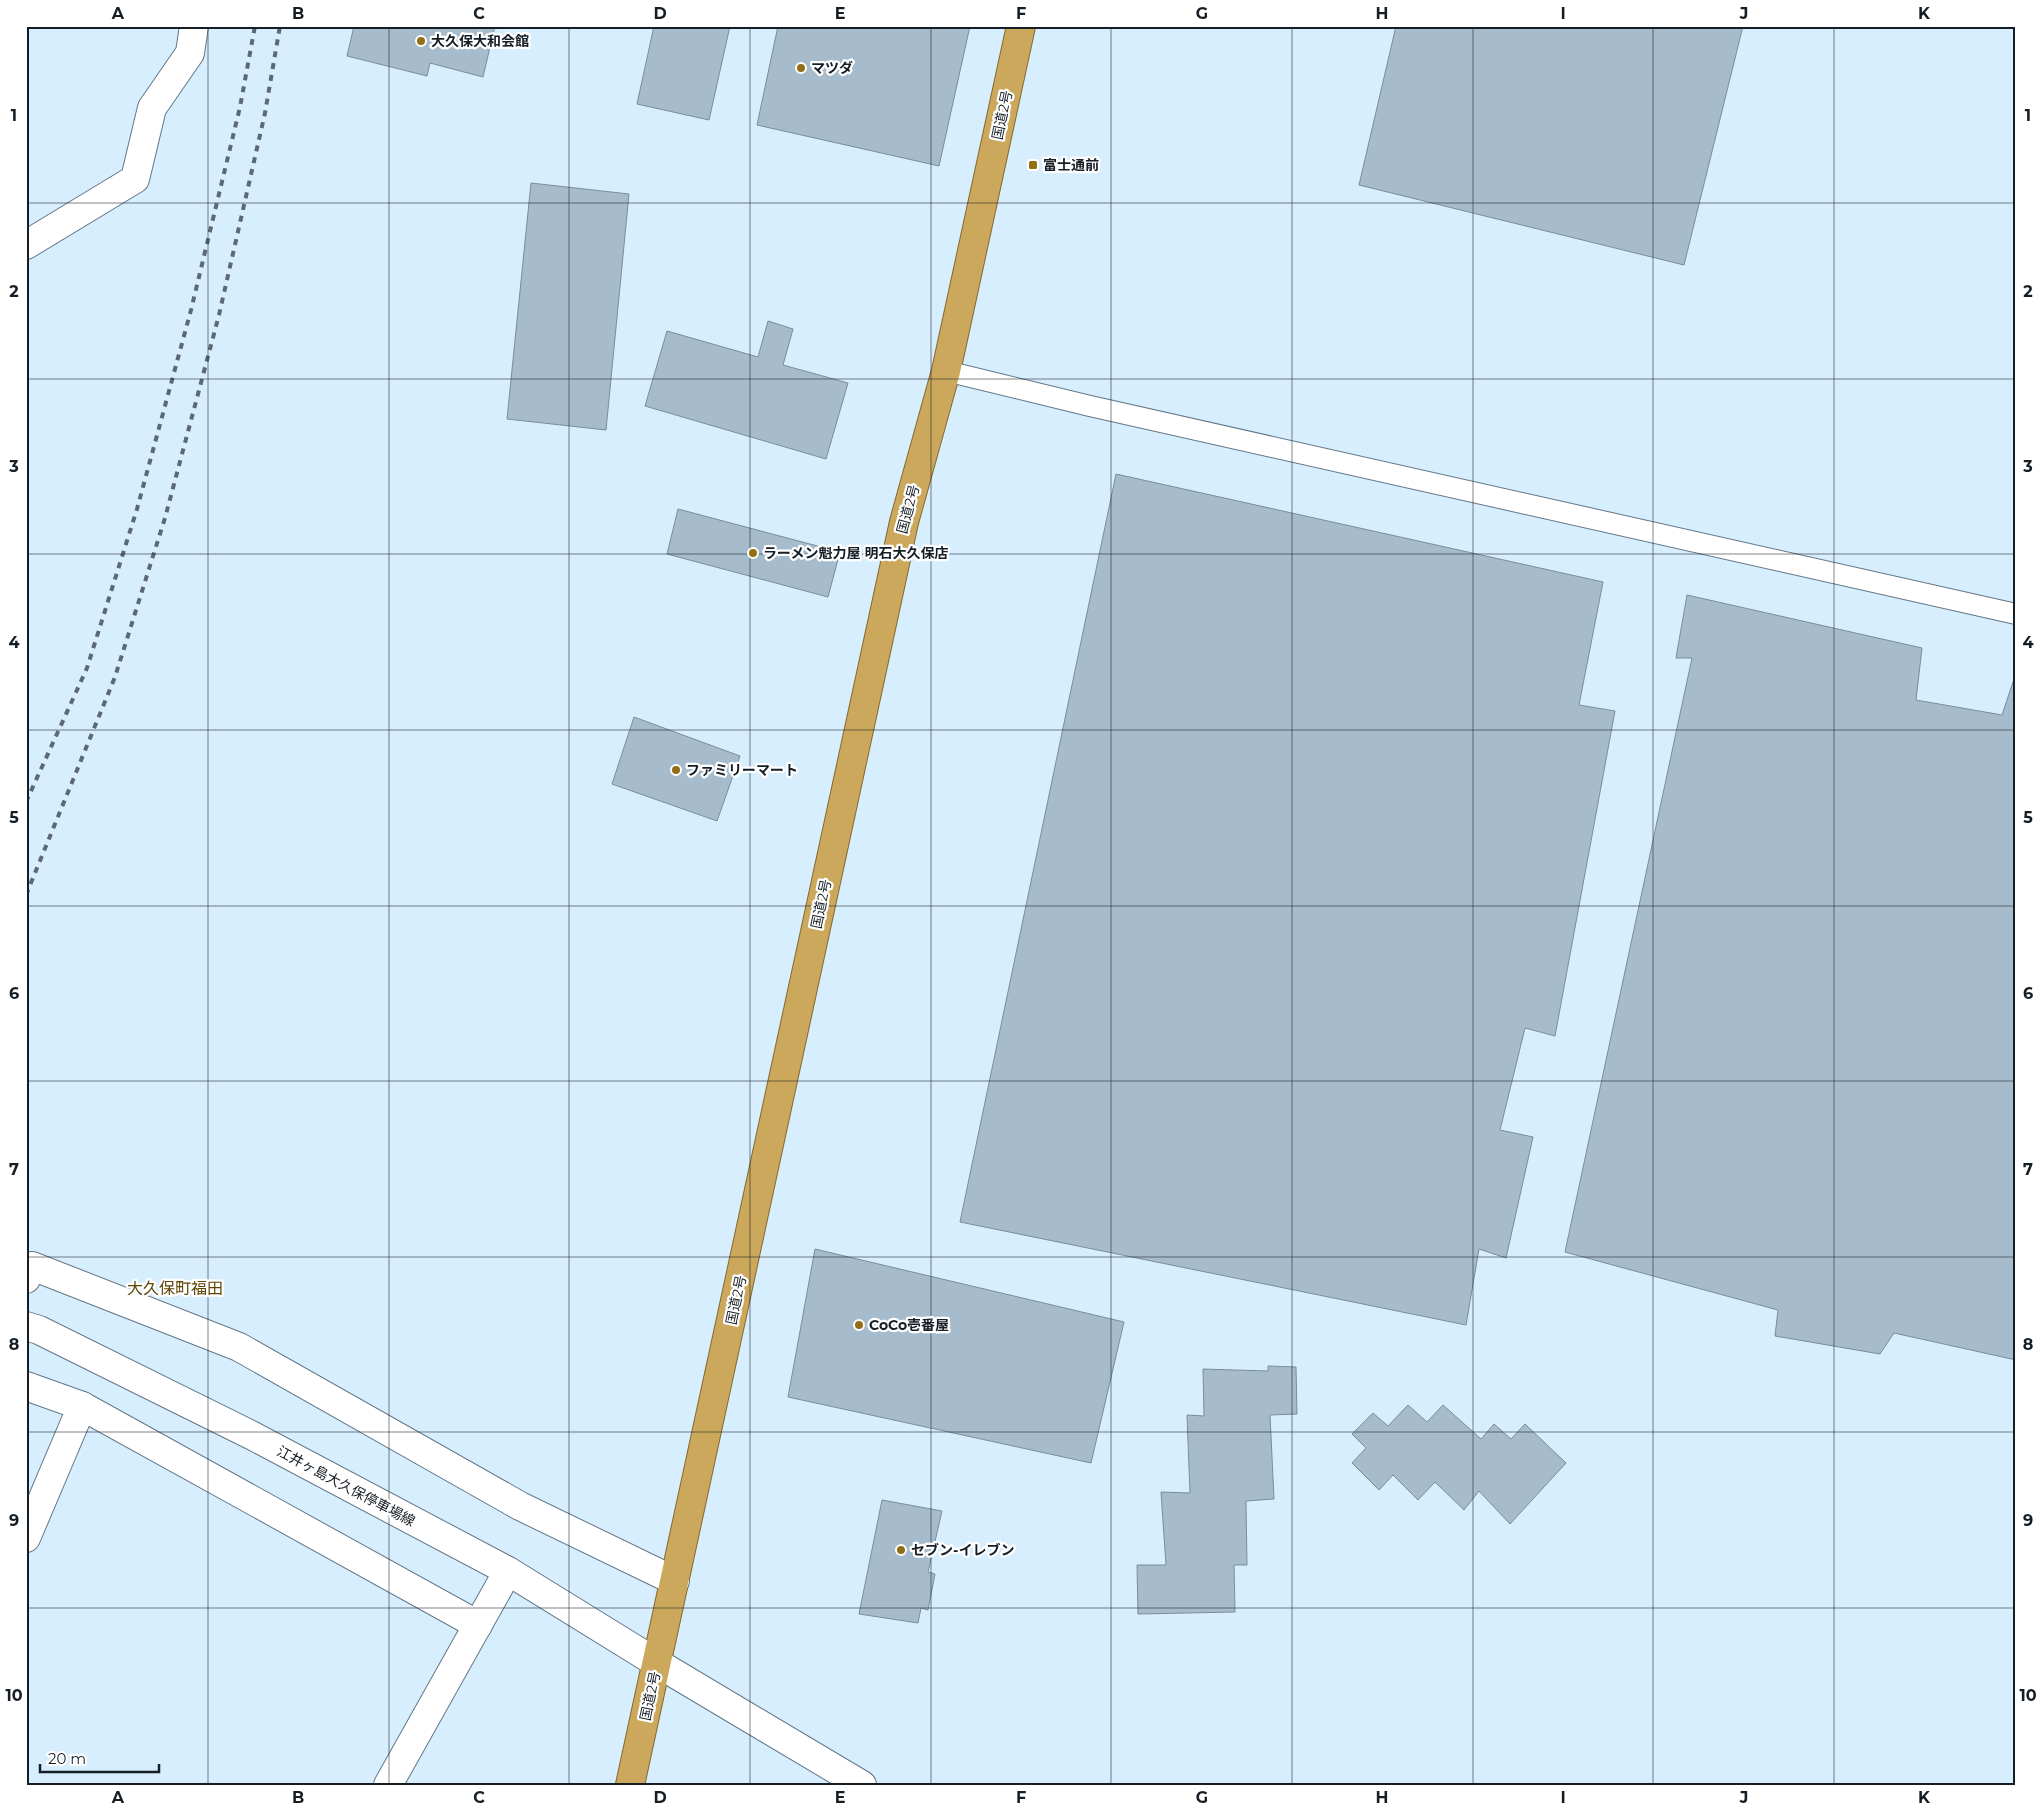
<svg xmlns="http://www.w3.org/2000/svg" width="2042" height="1811" viewBox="0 0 2042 1811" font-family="Montserrat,'Noto Sans JP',sans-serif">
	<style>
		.building { fill: #a6bccc; stroke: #788d9d }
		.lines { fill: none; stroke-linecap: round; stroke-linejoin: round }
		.service-casing { stroke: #637786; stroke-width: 22 }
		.minor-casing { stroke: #637786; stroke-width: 30 }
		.tertiary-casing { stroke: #637786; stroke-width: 30 }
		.secondary-casing { stroke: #637786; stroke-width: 30 }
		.trunk-casing { stroke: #84692e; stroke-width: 30 }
		.service { stroke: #fff; stroke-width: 20 }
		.minor { stroke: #fff; stroke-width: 28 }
		.tertiary { stroke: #fff; stroke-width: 28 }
		.secondary { stroke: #fff; stroke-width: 28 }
		.trunk { stroke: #cca85c; stroke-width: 28 }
		.rail { stroke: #5c6974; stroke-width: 4; stroke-dasharray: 6 6; stroke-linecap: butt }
		.grid { fill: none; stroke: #161e25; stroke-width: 1; stroke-opacity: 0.55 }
		.poi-dot { fill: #936e16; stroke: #fff; stroke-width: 2 }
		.labels { text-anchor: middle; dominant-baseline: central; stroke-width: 4.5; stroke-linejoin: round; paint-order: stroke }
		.poi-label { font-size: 14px; font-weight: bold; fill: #161e25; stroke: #fff; text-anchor: start }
		.street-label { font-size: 14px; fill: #161e25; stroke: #fff }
		.quarter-label { font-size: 16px; fill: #5e4407; stroke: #fff }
		.neatline { fill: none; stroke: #161e25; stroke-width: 2 }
		.grid-label { font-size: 16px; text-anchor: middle; font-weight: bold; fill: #161e25 }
	</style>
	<rect width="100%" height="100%" fill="#d7eeff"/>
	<g class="building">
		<path d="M354,26H495L483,77L430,63L427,76L347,56Z"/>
		<path d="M654,26H730L709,120L637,104Z"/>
		<path d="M778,26H970L939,166L757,125Z"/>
		<path d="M1396,26H1743L1684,265L1359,185Z"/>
		<path d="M531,183L629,194L606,430L507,419Z"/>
		<path d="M768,321L793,329L783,365L848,383L826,459L645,406L667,331L758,357Z"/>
		<path d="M1116,474L1603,582L1579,705L1615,711L1555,1036L1525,1028L1500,1130L1533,1137L1506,1258L1479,1249L1466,1325L960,1222Z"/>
		<path d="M678,509L840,552L828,597L667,554Z"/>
		<path d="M1687,595L1922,648L1916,700L2002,715L2016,673V1360L1894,1333L1880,1354L1775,1336L1778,1310L1565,1252L1692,658H1676Z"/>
		<path d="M634,717L740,756L717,821L612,784Z"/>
		<path d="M815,1249L1124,1322L1091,1463L788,1397Z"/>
		<path d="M1268,1366L1296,1367L1297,1414L1270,1415L1274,1499L1246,1501L1247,1565H1234L1235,1612L1138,1614L1137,1565H1166L1161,1492L1190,1493L1187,1415L1204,1416L1203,1369L1268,1371Z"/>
		<path d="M1408,1405L1427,1422L1443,1405L1481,1439L1494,1424L1511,1439L1525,1424L1566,1463L1510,1524L1479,1491L1464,1510L1435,1482L1418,1500L1393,1475L1379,1490L1352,1463L1366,1448L1352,1434L1373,1413L1388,1426Z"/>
		<path d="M882,1500L942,1511L928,1572L935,1574L928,1610L921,1608L918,1623L859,1614Z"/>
	</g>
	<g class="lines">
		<g class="service-casing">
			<path id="service" d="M946,371L1090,406L2016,614"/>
		</g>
		<g class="minor-casing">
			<g id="minor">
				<path d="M26,245L135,179L152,108L190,53L194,26"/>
				<path d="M26,1279L32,1266L239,1347L520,1506L675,1581"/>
				<path d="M26,1386L82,1406L478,1625"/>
				<path d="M26,1538L82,1406"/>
				<path d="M388,1785L508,1571"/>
			</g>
		</g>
		<g class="tertiary-casing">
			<path id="tertiary" d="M657,1663L862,1785"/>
		</g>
		<g class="secondary-casing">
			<path id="secondary" d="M26,1326L39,1330L253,1436L508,1571L657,1663"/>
		</g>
		<g class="trunk-casing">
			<path id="trunk" d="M630,1785L904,522L946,371L1021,26"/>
		</g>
		<use href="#service" class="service"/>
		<use href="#minor" class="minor"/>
		<use href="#tertiary" class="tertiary"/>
		<use href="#secondary" class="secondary"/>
		<use href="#trunk" class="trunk"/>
		<g class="rail">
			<path d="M26,802L87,668L137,509L191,310L240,107L255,26"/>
			<path d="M26,895L115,677L165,518L219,315L265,113L280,26"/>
		</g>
	</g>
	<path class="grid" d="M208,26V1785M389,26V1785M569,26V1785M750,26V1785M931,26V1785M1111,26V1785M1292,26V1785M1473,26V1785M1653,26V1785M1834,26V1785M26,203H2016M26,379H2016M26,554H2016M26,730H2016M26,906H2016M26,1081H2016M26,1257H2016M26,1432H2016M26,1608H2016"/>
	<g class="poi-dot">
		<circle cx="421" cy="41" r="5"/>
		<circle cx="801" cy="68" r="5"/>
		<rect x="1028" y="160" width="10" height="10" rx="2.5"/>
		<circle cx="753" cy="553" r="5"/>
		<circle cx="676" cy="770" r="5"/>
		<circle cx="859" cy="1325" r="5"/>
		<circle cx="901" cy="1550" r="5"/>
	</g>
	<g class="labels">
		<g class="poi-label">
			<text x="431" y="41">大久保大和会館</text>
			<text x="811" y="68">マツダ</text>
			<text x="1043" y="165">富士通前</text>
			<text x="763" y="553">ラーメン魁力屋 明石大久保店</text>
			<text x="686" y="770">ファミリーマート</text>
			<text x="869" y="1325">CoCo壱番屋</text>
			<text x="911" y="1550">セブン-イレブン</text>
		</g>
		<g class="street-label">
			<text transform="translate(1002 115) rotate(-78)">国道2号</text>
			<text transform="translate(908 509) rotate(-75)">国道2号</text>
			<text transform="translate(821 904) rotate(-78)">国道2号</text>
			<text transform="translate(736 1300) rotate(-78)">国道2号</text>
			<text transform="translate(346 1486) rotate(28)">江井ヶ島大久保停車場線</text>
			<text transform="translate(650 1696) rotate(-78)">国道2号</text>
		</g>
		<g class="quarter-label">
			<text x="175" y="1288">大久保町福田</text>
		</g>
	</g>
	<rect width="2042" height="1811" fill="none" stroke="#ffffff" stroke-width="55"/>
	<path d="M40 1764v8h119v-8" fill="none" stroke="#161e25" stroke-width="2.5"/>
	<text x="48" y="1764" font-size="15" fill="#161e25" stroke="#ffffff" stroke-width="4" paint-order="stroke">20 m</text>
	<rect x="28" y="28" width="1986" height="1756" class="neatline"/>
	<g class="grid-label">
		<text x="118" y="19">A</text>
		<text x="298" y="19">B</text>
		<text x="479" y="19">C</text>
		<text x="660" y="19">D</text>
		<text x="840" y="19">E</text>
		<text x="1021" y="19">F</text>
		<text x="1202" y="19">G</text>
		<text x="1382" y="19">H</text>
		<text x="1563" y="19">I</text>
		<text x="1744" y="19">J</text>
		<text x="1924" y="19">K</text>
		<text x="14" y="121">1</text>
		<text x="2028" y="121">1</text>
		<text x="14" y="297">2</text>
		<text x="2028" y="297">2</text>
		<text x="14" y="472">3</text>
		<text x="2028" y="472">3</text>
		<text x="14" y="648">4</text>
		<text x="2028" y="648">4</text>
		<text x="14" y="823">5</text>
		<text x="2028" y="823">5</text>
		<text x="14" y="999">6</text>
		<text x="2028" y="999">6</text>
		<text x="14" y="1175">7</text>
		<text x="2028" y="1175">7</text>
		<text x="14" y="1350">8</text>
		<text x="2028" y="1350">8</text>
		<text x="14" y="1526">9</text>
		<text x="2028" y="1526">9</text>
		<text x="14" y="1701">10</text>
		<text x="2028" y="1701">10</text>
		<text x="118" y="1803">A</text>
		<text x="298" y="1803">B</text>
		<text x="479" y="1803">C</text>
		<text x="660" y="1803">D</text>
		<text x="840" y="1803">E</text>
		<text x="1021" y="1803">F</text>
		<text x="1202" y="1803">G</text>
		<text x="1382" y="1803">H</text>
		<text x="1563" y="1803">I</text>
		<text x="1744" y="1803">J</text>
		<text x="1924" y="1803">K</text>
	</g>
</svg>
